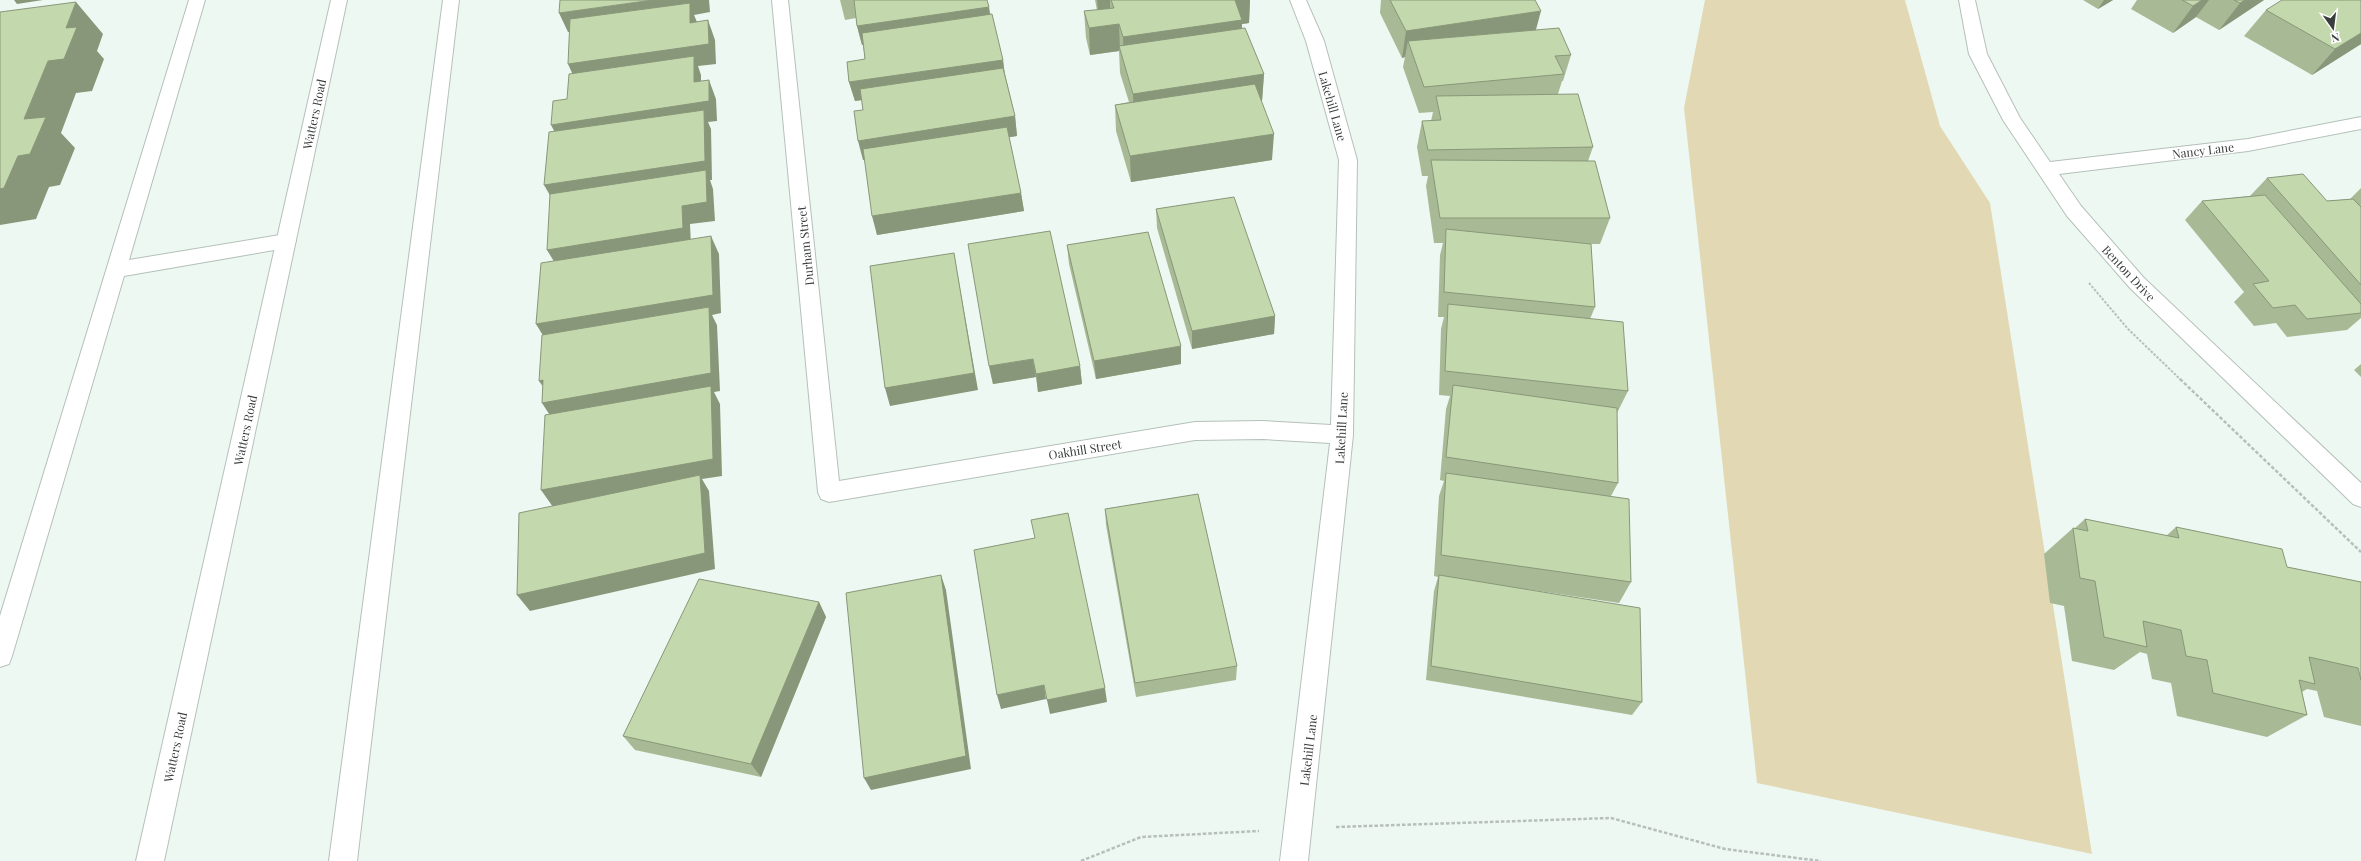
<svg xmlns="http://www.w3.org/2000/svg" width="2361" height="861" viewBox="0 0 2361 861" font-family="'Playfair Display',serif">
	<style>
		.green { fill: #e2d9b4 }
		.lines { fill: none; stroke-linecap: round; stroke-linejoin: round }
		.lane-casing { stroke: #b5c0ba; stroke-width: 2 }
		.street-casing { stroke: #b5c0ba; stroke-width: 2 }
		.secondary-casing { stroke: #b5c0ba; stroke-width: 2 }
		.path-far1 { stroke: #b6bfba; stroke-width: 2; stroke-dasharray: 2.5 1.5; stroke-linecap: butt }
		.path { stroke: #b6bfba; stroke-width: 2.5; stroke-dasharray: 3.5 2; stroke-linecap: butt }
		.lane { fill: #fff; fill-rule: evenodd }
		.street { fill: #fff; fill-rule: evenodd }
		.secondary { fill: #fff; fill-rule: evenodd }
		.wall { fill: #a8ba95 }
		.shaded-wall { fill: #889779 }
		.building { fill: #c3d8ad; stroke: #889779 }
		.labels { text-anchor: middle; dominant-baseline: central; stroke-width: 3; stroke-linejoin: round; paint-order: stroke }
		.street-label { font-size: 12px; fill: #393d3b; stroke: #fff }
	</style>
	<rect width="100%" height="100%" fill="#edf8f2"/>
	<path class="green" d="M1705,0H1905L1940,126L1990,203L2092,854L1757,783L1684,108Z"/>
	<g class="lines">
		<g class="lane-casing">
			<path id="lane" d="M189,0H205L129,260L286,234L293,236L296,241L293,246L286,248L124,276L12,656L9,664L0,667V616Z"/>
		</g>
		<g class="street-casing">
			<g id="street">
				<path d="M772,0H788L839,481L1195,422L1263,421L1331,425L1339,160L1306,41L1290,0H1306L1324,41L1357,160L1353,435L1308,861H1280L1330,443L1263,439L1195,440L829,502L821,499L818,492Z"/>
				<path d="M1959,0H1975L1987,54L2020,118L2050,162L2248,139L2361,117V129L2248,151L2059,174L2081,206L2144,278L2361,483V507L2353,504L2130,288L2067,216L2003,120L1969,54Z"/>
			</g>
		</g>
		<g class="secondary-casing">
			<g id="secondary">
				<path d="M331,0H347L164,861H136Z"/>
				<path d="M443,0H459L357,861H329Z"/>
			</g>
		</g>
		<path class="path-far1" d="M2089,283L2128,329L2181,380"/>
		<g class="path">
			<path d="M2180,379L2361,552"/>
			<path d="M1336,827L1611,818L1725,849L1821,861"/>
			<path d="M1081,861L1141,837L1259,831"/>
		</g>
		<use href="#lane" class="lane"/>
		<use href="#street" class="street"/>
		<use href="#secondary" class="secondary"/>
	</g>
	<g class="wall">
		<path d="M840,0H987L990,15L1003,60L1005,74L1015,116L1017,136L1009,137L1021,193L1024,211L877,235L865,159L863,160V110L862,100L855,101L849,82L865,59L863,45H862L857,26L856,18L845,20Z"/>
		<path d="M1095,0H1250L1249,23L1242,24V28L1264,74L1262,101H1261L1272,160L1131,182L1116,131L1115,105L1129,102L1120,73L1119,51L1090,55L1086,38L1084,11L1097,10Z"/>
		<path d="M1381,0H1535L1536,30L1571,55L1563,81H1562L1558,94L1593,147L1588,161L1610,218L1600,244H1591L1595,307L1590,319L1628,391L1617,413L1618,483L1611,496L1631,582L1619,603L1505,586L1642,702L1632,715L1426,680L1434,591L1438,577L1434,576L1439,496L1444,481L1440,480L1446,409L1450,396L1439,395L1441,329L1444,317H1438L1440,255L1443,243H1434L1426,186L1428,176H1422L1417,147L1422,121H1431L1433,112L1419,113L1403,67L1405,57L1402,58L1380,13Z"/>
		<path d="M2083,0H2113L2098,9Z"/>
		<path d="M2137,0H2264L2219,30L2196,17L2173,33L2131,9Z"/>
		<path d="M2266,10L2361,44L2312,75L2244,36Z"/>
		<path d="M2267,178L2327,201L2350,199L2361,188V318L2347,330L2287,337L2276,323L2254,326L2234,302L2244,292L2185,220L2202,201L2250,196Z"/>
		<path d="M1156,209L1275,316L1274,334L1192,349L1157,228Z"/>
		<path d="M1067,245L1181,364L1096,379L1069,264Z"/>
		<path d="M2361,364V377L2354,370Z"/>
		<path d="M989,366H1080L1082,384L1038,392L1036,377L993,384Z"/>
		<path d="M1105,509L1237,666L1236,680L1136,697L1106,525Z"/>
		<path d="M2085,519L2166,536L2176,527L2287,567L2361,582V726L2324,717L2317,691L2307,689L2302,692L2307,715L2267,737L2177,716L2171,683L2152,679L2147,654L2140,652L2114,670L2072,661L2064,606L2050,603L2044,554L2073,528H2075Z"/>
		<path d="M819,602L826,617L761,777L635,750L623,736Z"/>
	</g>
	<g class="shaded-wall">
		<path d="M14,0H43L17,4Z"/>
		<path d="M653,0H709L710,12L694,15L697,22L690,23V15L568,32L559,13Z"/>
		<path d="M1097,0H1110V11L1098,12Z"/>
		<path d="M1234,0H1250L1249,23L1242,24L1241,46L1124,63L1123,37Z"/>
		<path d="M2104,0H2113L2098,9Z"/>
		<path d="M2202,0H2209L2196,17L2173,33L2193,6Z"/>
		<path d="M2245,0H2264L2219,30L2240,3Z"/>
		<path d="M76,2L103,34L97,51L104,59L92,91L76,93L61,133L75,148L60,185L49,187L36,219L0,225V189L24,119L48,61L66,28Z"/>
		<path d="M989,7L992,26L862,45L857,26Z"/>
		<path d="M1541,11L1534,37L1408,41L1405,57L1402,58L1406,31Z"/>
		<path d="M708,20L715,40L716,64L698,66L701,75V101L577,84L568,64Z"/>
		<path d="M1119,24L1120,50L1119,46V51L1090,55L1089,28Z"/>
		<path d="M2361,33V44L2312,75L2335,49Z"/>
		<path d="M1003,60L1005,79L855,101L849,82Z"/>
		<path d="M1264,74L1262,101L1134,120L1133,94Z"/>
		<path d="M709,80L716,99L717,121L708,122L711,129L712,180H710L713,189L715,221L690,224L691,246L558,268L547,250L555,204L544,185L561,144L551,125Z"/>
		<path d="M1015,116L1017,136L863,160L858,141Z"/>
		<path d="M1274,134L1272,160L1131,182L1130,156Z"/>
		<path d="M1021,193L1024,211L877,235L872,216Z"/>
		<path d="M711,236L719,254L721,313L712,315L717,325L720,391L714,392L720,404L722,476L702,479L709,491L715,569L530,611L517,595L553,507L541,490L553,420L542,403L547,342L536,324Z"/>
		<path d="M954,253L957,271L978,390L890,406L885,388Z"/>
		<path d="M1275,316L1274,334L1192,349V331Z"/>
		<path d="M1181,346V364L1096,379L1094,361Z"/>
		<path d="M1033,359L1036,377L993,384L989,366Z"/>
		<path d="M1080,366L1082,384L1038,392L1036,374Z"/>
		<path d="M543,380L551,398L539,381Z"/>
		<path d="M941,575L946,590L971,769L871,790L864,778Z"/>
		<path d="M819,602L826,617L761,777L751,764Z"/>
		<path d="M1044,685L1046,699L1001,709L997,695Z"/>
		<path d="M1105,688L1107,702L1050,714L1047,700Z"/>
	</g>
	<g class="building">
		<path d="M560,0H653L559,13Z"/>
		<path d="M854,0H987L989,7L857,26Z"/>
		<path d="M1111,0H1235L1242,20L1123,37L1119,24L1089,28L1084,11L1114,8Z"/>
		<path d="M1390,0H1535L1541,11L1406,31Z"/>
		<path d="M2182,0H2202L2193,6Z"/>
		<path d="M2234,0H2245L2240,3Z"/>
		<path d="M2282,0H2361V33L2335,49L2266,10Z"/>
		<path d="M76,2L66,28L77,27L64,59L48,61L24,119L46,117L30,154L18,156L4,188L0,189V12Z"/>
		<path d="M690,3V23L708,20L709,44L568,64L570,19Z"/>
		<path d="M992,14L1003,60L849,82L847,62L865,59L862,33Z"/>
		<path d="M1245,28L1264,74L1133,94L1119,46Z"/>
		<path d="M1559,28L1571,55L1555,56L1564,74L1424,87L1408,41Z"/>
		<path d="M694,56V82L709,80V101L551,125L553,101L567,99L569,74Z"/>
		<path d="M1003,68L1015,116L858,141L854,111L863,110L860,89Z"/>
		<path d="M1255,84L1274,134L1130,156L1115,105Z"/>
		<path d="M1578,94L1593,147L1428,150L1422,121L1441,120L1436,96Z"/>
		<path d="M704,110L705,161L544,185L549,132Z"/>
		<path d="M1007,127L1021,193L872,216L863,149Z"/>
		<path d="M1431,160L1595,161L1610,218H1440Z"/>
		<path d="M706,170L707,202L682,206L683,228L547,250L550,194Z"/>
		<path d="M2303,174L2327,201L2353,199L2361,207V285L2267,178Z"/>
		<path d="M2265,195L2361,304V313L2307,319L2295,305L2273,308L2253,284L2269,281L2202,201Z"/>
		<path d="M1234,197L1275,316L1192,331L1156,209Z"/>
		<path d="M1446,229L1591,244L1595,307L1444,292Z"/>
		<path d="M1050,231L1080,366L1036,374L1033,359L989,366L968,244Z"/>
		<path d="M1148,232L1181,346L1094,361L1067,245Z"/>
		<path d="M711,236L713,295L536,324L541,263Z"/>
		<path d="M954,253L974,373L885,388L870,266Z"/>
		<path d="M1448,304L1623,322L1628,391L1445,371Z"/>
		<path d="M709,307L711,373L542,403L543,380L539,381L542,335Z"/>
		<path d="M1453,385L1617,408L1618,483L1446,457Z"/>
		<path d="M711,386L713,459L541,490L545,415Z"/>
		<path d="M1446,473L1629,499L1631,582L1441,555Z"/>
		<path d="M700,475L705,553L517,595L519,513Z"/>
		<path d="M1198,494L1237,666L1135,683L1105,509Z"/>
		<path d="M1068,513L1105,688L1047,700L1044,685L997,695L974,550L1035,538L1031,520Z"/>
		<path d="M2085,519L2179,538L2176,527L2282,549L2287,567L2361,582V680L2358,668L2309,657L2315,684L2299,680L2307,715L2213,693L2207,660L2186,656L2181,630L2143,621L2147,647L2104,637L2095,581L2080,578L2073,528L2088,531Z"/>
		<path d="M941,575L966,756L864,778L846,593Z"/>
		<path d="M1439,575L1640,608L1642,702L1431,666Z"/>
		<path d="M699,579L819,602L751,764L623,736Z"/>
	</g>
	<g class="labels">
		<g class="street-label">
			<text transform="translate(1333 106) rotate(74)">Lakehill Lane</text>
			<text transform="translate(314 114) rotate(-78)">Watters Road</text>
			<text transform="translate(2203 150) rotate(-7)">Nancy Lane</text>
			<text transform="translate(805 246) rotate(-96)">Durham Street</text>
			<text transform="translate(2129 273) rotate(47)">Benton Drive</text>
			<text transform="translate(1341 428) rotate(-87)">Lakehill Lane</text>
			<text transform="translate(245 430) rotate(-78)">Watters Road</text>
			<text transform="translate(1085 449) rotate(-9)">Oakhill Street</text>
			<text transform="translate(175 747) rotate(-78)">Watters Road</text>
			<text transform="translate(1308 750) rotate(-83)">Lakehill Lane</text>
		</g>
	</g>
	<g transform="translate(2333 28) rotate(166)" stroke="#ffffff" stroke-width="3" paint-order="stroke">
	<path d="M0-3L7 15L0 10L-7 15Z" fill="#393d3b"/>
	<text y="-6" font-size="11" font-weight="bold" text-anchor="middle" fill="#393d3b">N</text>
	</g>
</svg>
